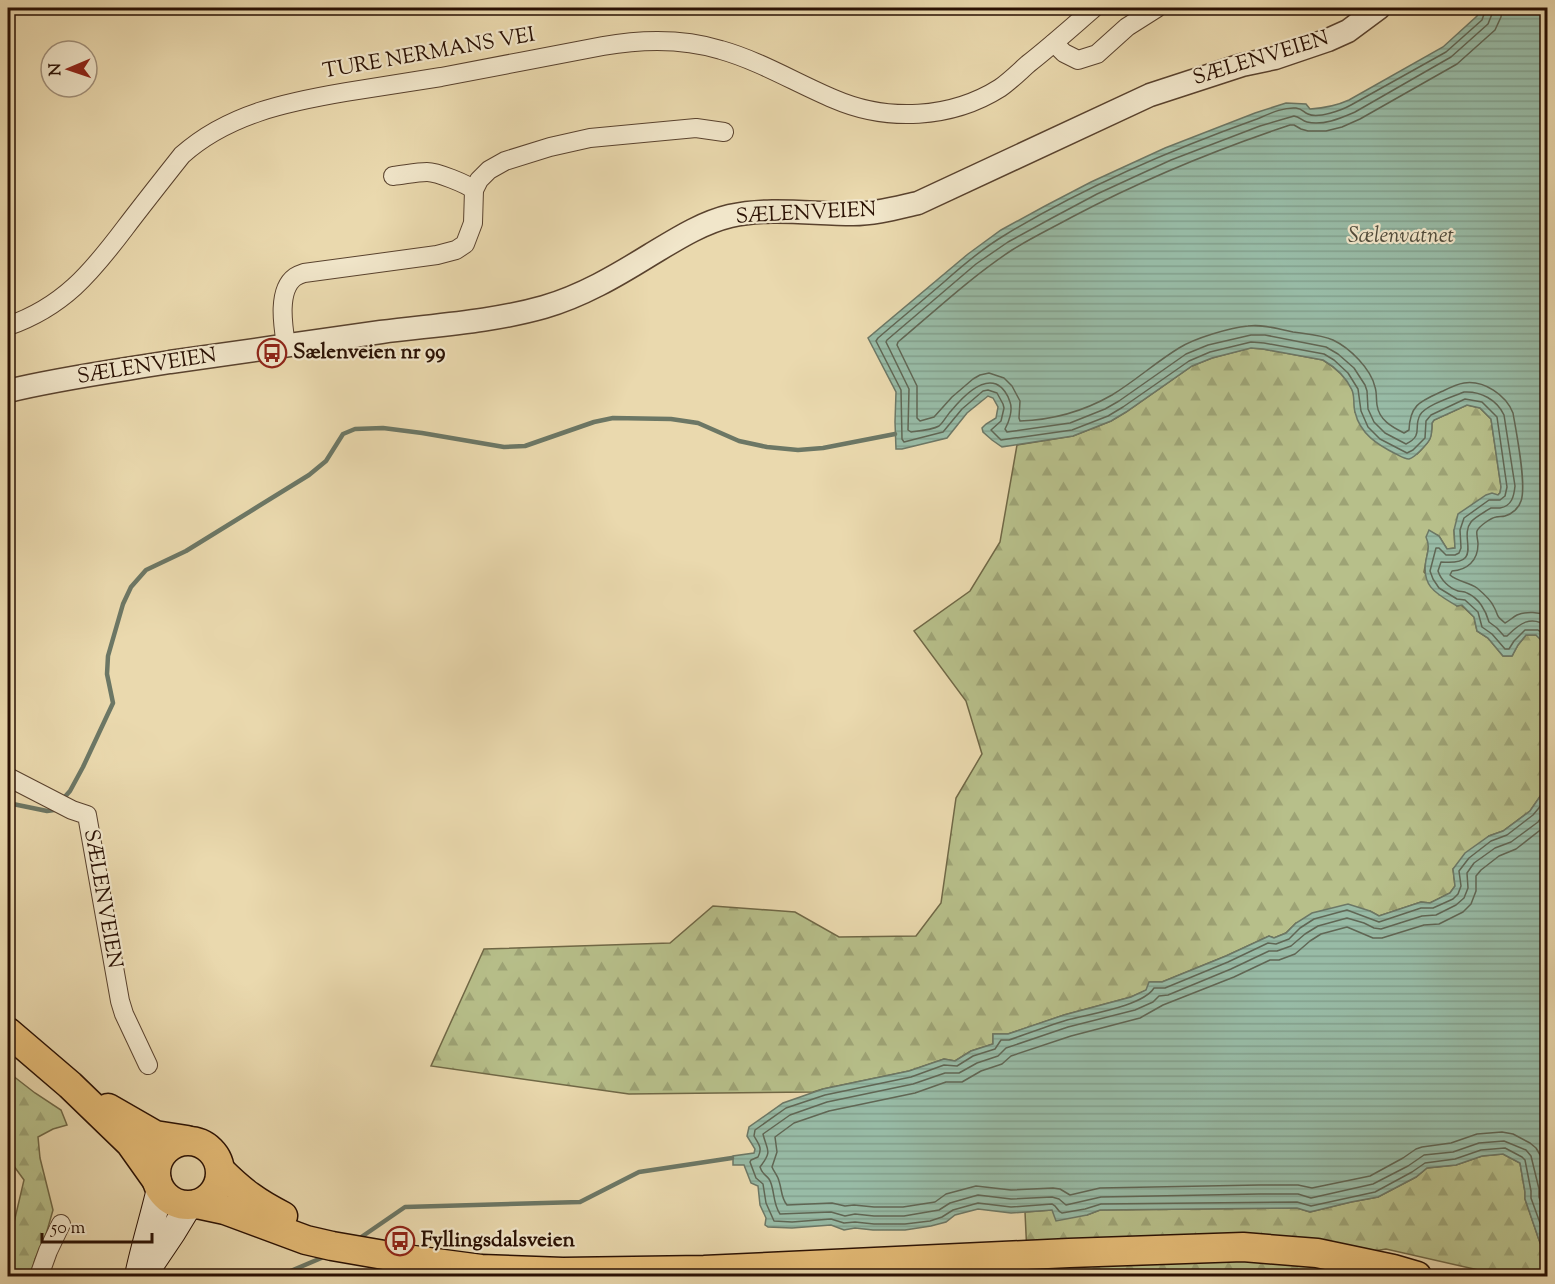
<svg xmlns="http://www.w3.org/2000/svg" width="1555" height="1284" viewBox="0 0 1555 1284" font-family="'Sorts Mill Goudy',serif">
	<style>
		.forest { fill: url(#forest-firs); stroke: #706846; stroke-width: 1.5 }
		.water { fill: url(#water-rules); stroke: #6c7765; stroke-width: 1.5 }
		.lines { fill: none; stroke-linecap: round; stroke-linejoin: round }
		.shore { stroke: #606654; stroke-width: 1.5 }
		.stream { stroke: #6c7765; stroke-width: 4.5 }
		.minor-casing { stroke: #59422e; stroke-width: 20 }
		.tertiary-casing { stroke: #59422e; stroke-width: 25 }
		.secondary-casing { stroke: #291003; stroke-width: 28 }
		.primary-casing { stroke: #291003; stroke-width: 31 }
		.minor { stroke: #f1e6ca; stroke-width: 18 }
		.tertiary { stroke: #f1e6ca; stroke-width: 22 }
		.secondary { stroke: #f1e6ca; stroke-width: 26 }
		.primary { stroke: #e5bc77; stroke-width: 28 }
		.labels { text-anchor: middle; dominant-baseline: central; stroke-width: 4.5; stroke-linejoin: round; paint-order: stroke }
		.street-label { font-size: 21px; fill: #291003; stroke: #f1e6ca }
		.poi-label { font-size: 21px; font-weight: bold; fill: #291003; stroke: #f1e6ca; text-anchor: start }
		.water-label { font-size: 22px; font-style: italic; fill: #504c3c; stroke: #f1e6ca }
	</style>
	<defs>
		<pattern id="forest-firs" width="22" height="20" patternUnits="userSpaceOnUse" patternTransform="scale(1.5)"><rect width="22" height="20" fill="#b7bf8a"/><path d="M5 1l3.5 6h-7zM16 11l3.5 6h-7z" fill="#9da375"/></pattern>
		<pattern id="water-rules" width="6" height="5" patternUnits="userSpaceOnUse" patternTransform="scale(1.5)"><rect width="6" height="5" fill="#98bba6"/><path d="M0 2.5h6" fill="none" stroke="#83a08d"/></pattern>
	</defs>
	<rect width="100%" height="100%" fill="#ead9ae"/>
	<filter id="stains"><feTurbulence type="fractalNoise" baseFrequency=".00333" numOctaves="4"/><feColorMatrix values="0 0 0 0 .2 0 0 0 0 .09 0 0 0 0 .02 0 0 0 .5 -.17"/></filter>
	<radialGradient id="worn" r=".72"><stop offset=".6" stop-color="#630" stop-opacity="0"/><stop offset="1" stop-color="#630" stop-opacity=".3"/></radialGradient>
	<g class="forest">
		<path d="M1250,348L1263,349L1323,360C1335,367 1349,379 1353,392C1355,398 1354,406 1355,412L1417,454C1429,442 1432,440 1432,423L1434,420L1467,405L1480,408L1491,419L1501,487L1500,493L1454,530L1455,548L1447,549L1439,536L1429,531V545L1424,572L1457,606L1461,605L1474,617L1477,631L1488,638L1503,656H1512L1518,645L1526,635H1536L1542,640L1547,652V790L1541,795L1530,811L1503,831L1489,836L1453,869L1455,886L1450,893L1430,903L1421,902L1379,916L1370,911L1296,923L1286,933L1274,938L1269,936L1226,956L1162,982H1150L1147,990L1131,997L1064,1015L1008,1034H993V1044L971,1051L955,1061L944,1059L909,1071L823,1089L813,1092L629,1094L431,1066L484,949L670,943L713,906L795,912L839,937L916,936L941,903L956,798L982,754L966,701L914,631L970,591L1000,542L1017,445L1073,436L1111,421L1126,412L1192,366L1212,358Z"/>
		<path d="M8,1072L35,1093L61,1110L67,1125L53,1129L38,1137L40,1158L53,1210L45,1238L35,1259L31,1276H8V1248L24,1180L8,1158Z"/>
		<path d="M1503,1154L1520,1163L1525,1192V1199L1539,1240L1547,1259V1276H1500L1496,1274L1386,1249L1362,1253L1349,1276H1028L1025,1212L1052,1210L1087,1215L1100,1210L1297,1208L1310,1212L1351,1202L1378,1197L1416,1177L1427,1168L1456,1165L1482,1156Z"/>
	</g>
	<g class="water">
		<path d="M1481,8H1547V693C1546,674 1553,650 1536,635H1526L1518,645L1512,656H1503L1488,638L1477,631L1474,617L1462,605L1457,606C1437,594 1421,587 1426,560C1428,551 1430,546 1426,537L1429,530L1439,536L1447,549L1455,548L1454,530L1458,514L1486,495L1492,493L1498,495L1500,493L1501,487L1491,419L1480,408L1467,405L1434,420L1432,423C1432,438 1431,440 1420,451C1417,454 1413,458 1409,459C1404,459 1400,456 1396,454C1378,445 1360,434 1355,412C1353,405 1355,397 1352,390C1346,377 1335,367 1323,360L1263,349L1251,348L1212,358L1192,366L1126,412L1111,421L1073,436L1002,447L992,440L983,432L982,428L986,424L996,418L998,407L993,398L988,396L967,413L947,438L902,449H896L895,422L896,392L868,338L968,254L1001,230L1045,206L1091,182L1165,148L1255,113L1286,103L1306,104L1310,109C1325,108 1336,106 1349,100L1443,47L1477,16Z"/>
		<path d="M1547,790V1259L1539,1240L1525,1199V1192L1520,1163L1503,1154L1482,1156L1456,1165L1427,1168L1416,1177L1378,1197L1351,1202L1310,1212L1297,1208L1100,1210L1087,1215L1056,1221L1052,1210L1011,1213L978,1209L955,1215L946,1222L931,1226L905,1230H873L855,1228L844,1230L831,1225L792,1228L768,1227L765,1225L766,1218L760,1205L758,1186L751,1183L744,1165H733V1156L754,1153L755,1149L747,1136L749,1127L783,1103L823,1089L909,1071L944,1059L955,1061L971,1051L993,1044V1034H1008L1064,1015L1131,997L1146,990L1149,982H1162L1226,956L1269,936L1274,938L1286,933L1296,923L1312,913L1348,904L1370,911L1379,916L1421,902L1430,903L1450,893L1455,886L1453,869L1465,853L1489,836L1503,831L1530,811L1541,795Z"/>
	</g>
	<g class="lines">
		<g class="shore">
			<path d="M1486,8L1482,20L1446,52L1351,105C1342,110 1318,119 1308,114C1303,112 1303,109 1296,108C1283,107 1269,114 1257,119C1170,150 1084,187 1005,235C983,248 963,265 944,282C922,301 900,319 878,338L876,341L901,390L902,439L904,442L943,432L962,409L983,391L988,390L997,393L1003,404L1004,408L1001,421L991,430L1001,440L1072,430L1108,416L1123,407L1189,361L1210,352L1251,342L1264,343L1324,354L1334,360L1348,373L1358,389L1361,411L1368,427L1380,439L1407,453L1413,450L1425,438L1426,421L1431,415L1465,399L1482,402L1497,417L1507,487L1505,496L1500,500H1489L1464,518L1460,530L1461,548L1459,553L1455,555H1446L1439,548H1436L1430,571L1433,579L1439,588L1457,599L1465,600L1478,612L1482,627L1492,634L1505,649H1509L1514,641L1525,630H1538L1548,638"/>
			<path d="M1493,8L1492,14L1488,24L1451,57L1355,112C1341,118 1323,126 1307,122C1302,121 1300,117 1294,116L1260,126L1171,160L1097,194L1052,218L1008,242L976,264L887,340L886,342L909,389L908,430L911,432C919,431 932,430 939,426C943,423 947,415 951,411C960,400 980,378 996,384C1003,387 1008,395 1010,402C1013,410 1009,422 1005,429L1007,432L1070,423L1105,409L1119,401L1186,354L1208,345L1251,335H1265L1326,347L1338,354L1354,368L1365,385L1367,391L1368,409L1374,422L1385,433L1406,444C1424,435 1413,428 1420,415C1426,405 1452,397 1464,392C1481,391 1497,400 1504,415L1515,486C1514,496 1512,506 1500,508C1498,508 1493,508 1491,508C1487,510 1473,519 1471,522C1458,538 1486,566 1441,562L1438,571C1441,580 1449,588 1458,591C1461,592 1464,591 1467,593C1479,598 1486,611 1489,622L1497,628L1504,636H1507C1519,624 1531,614 1548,627"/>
			<path d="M1502,8L1501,17L1495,30L1457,64L1360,119L1342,127L1326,131H1308L1301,129L1294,125H1290C1215,150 1142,180 1072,217C1052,228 1031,238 1012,250C971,277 935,311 898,342L897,345L917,386V418L920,421L934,417L952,397L973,379L980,375L989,373L1004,378L1012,386L1020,401L1019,418L1020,421C1052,420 1084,411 1112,395C1135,381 1156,362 1179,348C1195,338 1229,328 1248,326C1263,324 1279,329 1293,332C1306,334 1322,335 1333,340C1350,348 1371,369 1375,387C1377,393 1376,399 1377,405C1379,420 1392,427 1404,433L1409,430C1410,404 1421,401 1443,391C1449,388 1457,384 1464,383C1484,380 1506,395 1513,413C1516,431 1527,485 1521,501C1519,508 1512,514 1505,516C1502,517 1499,516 1496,517C1491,518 1479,526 1477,531C1476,534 1478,540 1478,544C1478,561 1467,570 1452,571L1450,575C1458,582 1469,582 1477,588C1483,593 1491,600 1494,607C1499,616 1495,615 1505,623C1509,621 1513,617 1517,615C1527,611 1539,612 1548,616"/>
			<path d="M1548,797L1533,815L1507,835L1491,841L1469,858L1459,871L1461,886L1458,894L1453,899L1433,908H1421L1379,922L1347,910L1314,919L1300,928L1289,939L1276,944L1268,943L1228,962L1165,988H1154C1143,1006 1089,1014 1067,1020C1048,1026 1029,1033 1009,1040H1001L995,1049L973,1056L957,1066L944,1065L911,1077L825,1095L786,1108L755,1130L754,1136C758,1143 763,1148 758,1157L751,1160L750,1162L756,1178L763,1184L766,1203L774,1221L792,1222L831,1219L844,1223L855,1222L874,1224H905L930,1221L942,1217L953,1210L978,1203L1011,1207L1052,1204C1058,1206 1057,1212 1062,1213L1085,1209L1101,1204L1297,1202L1311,1206L1375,1192L1412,1172L1425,1163L1455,1159L1481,1150L1505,1148L1522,1157L1525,1160L1531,1191V1198L1548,1245"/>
			<path d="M1548,809L1538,822L1511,842L1495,848L1474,863L1467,873L1468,888L1464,898L1456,905L1436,915L1422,916L1381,929L1374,928L1364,923L1347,918L1318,926L1305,934L1291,946L1277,951H1269L1231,969L1168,995L1159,996L1153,1002L1135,1010L1068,1027L1006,1048L998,1056L977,1063L959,1073H945L913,1084L827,1102L790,1115L763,1134C767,1151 773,1150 760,1167C762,1174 765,1174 769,1179C775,1188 772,1202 780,1214L831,1212L845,1216L855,1214L874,1216H904L939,1210L950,1203L978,1195L1011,1199L1052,1197L1059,1199L1066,1205L1101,1197L1259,1194H1298L1311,1198L1373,1184L1408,1166L1424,1155L1453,1152L1479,1143L1504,1141L1526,1150L1531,1156L1539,1189V1197L1548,1223"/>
			<path d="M1548,824L1516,849L1499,856L1481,870L1476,876V891L1471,904L1463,912L1439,924L1424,925L1382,938H1373L1347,927L1321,934L1310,941L1295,954L1279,960H1270L1234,977L1163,1005L1140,1018L1071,1036L1011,1056L1002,1064L981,1071L962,1082H946L915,1093L829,1111L794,1123L775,1137L777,1152L772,1167C774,1172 778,1176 779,1181C782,1190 781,1198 787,1205L832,1203L845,1206L854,1205L874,1207H903L935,1202L946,1194L976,1186L1011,1190L1053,1188L1060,1189L1070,1195L1100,1188L1259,1185H1298L1312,1188L1370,1176L1403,1158L1416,1149L1422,1147L1451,1143L1477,1134L1502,1132L1513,1134L1530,1143L1536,1148L1542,1158L1548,1187"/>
		</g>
		<g class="stream">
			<path d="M62,800L70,791L83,767L113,703L107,674L108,656L123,604L131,587L146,570L186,551L309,475L326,461L343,434L355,429L383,428L422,433L504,447L525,446L594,422L613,418L671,419L698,423L739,441L767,447L798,450L823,448L895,434"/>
			<path d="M8,803L47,811L54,810L57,807"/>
			<path d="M357,1240L405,1207L580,1202L639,1172L732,1158"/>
			<path d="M279,1276L326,1256"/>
		</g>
		<g class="minor-casing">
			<g id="minor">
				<path d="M1054,43L1064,53L1078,60L1097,54L1127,27L1157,8"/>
				<path d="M393,176C404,175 416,172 427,172C437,172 467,184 474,190"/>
				<path d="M8,326C63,307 91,273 125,228C144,203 163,179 182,155C228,114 287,102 346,92C378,87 410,82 441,77C495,67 549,56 603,46C643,39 682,38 721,50C760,61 796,83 834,99C887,122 951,119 1000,88C1010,81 1019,72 1028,64C1051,46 1072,27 1094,8"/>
				<path d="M286,345C283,326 277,290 295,277C298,275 301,274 304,273L437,255L456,250L465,244L473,223L474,190L479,180L489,170L505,161L550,147L590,138L696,128L724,132"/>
				<path d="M8,777L72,810L87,815L120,1001L124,1014L148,1065"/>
				<path d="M39,1276L48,1251L61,1224"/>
			</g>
		</g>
		<g class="tertiary-casing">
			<path id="tertiary" d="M8,391C61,378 116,371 170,362C240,352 311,342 381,332C435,325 491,322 544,307C582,296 616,276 650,255C675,240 701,223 730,216C770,207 812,214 853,214C875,214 896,208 918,203L1150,95L1242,65L1275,58L1328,40L1348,31L1379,8"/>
		</g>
		<g class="secondary-casing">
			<g id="secondary">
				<path d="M138,1276C144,1247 153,1219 160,1189"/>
				<path d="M143,1276L172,1233L189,1205"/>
			</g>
		</g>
		<g class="primary-casing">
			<g id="primary">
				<path d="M8,1032L70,1085L130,1143L157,1181"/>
				<path d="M108,1108L155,1135L187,1140"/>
				<circle cx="188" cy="1173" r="32"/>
				<path d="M221,1171C241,1191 257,1203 283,1216"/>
				<path d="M197,1204L225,1210L306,1240L332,1246L413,1260L481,1269L563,1272L704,1270L1069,1253L1243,1247L1317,1253L1393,1269L1417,1276"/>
			</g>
		</g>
		<use href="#minor" class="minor"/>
		<use href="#tertiary" class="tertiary"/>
		<use href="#secondary" class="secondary"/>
		<use href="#primary" class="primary"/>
	</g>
	<defs>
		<g id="bus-ring" transform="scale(1.5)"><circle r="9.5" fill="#f1e6ca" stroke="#8f2418" stroke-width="1.5"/><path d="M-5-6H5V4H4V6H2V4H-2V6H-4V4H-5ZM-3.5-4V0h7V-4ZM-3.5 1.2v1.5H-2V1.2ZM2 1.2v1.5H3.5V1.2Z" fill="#8f2418"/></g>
	</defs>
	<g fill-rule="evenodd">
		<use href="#bus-ring" x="272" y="353"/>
		<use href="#bus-ring" x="400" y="1241"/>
	</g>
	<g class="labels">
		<g class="street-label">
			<text transform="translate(429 54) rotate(-10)">TURE NERMANS VEI</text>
			<text transform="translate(1261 59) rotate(-17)">SÆLENVEIEN</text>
			<text transform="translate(806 214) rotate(-3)">SÆLENVEIEN</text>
			<text transform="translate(147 367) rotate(-9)">SÆLENVEIEN</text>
			<text transform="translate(102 899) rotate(80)">SÆLENVEIEN</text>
		</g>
		<g class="poi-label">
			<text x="293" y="353">Sælenveien nr 99</text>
			<text x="421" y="1241">Fyllingsdalsveien</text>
		</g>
		<g class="water-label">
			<text x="1401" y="237">Sælenvatnet</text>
		</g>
	</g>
	<rect width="1555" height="1284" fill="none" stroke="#ead9ae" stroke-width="30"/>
	<rect x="9" y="9" width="1537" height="1266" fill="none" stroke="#291003" stroke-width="3"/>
	<rect x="15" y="15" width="1525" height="1254" fill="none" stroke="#291003" stroke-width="1.5"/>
	<g transform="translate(69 69) rotate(268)"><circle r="28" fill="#f1e6ca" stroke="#a1907a" stroke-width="1.5"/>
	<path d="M0-4.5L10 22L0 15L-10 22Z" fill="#8f2418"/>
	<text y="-9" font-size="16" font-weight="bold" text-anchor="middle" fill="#291003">N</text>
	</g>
	<path d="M42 1233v9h110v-9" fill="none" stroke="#291003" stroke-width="3"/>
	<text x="51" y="1233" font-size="18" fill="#291003" stroke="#f1e6ca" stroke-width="4.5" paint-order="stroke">50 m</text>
	<rect width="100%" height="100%" filter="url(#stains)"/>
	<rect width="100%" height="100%" fill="url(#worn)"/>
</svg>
